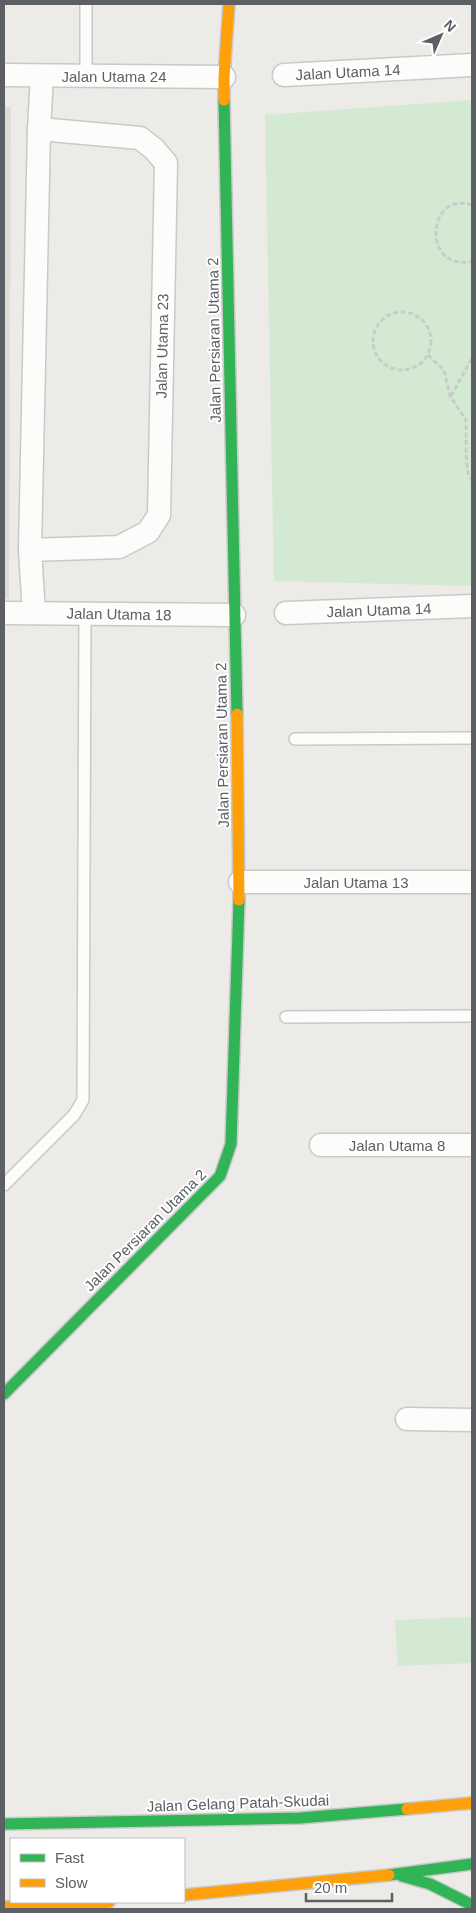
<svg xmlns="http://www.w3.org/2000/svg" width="476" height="1913" viewBox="0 0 476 1913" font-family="Helvetica,sans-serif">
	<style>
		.education { fill: #e0ddd6 }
		.green { fill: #d4e9d2 }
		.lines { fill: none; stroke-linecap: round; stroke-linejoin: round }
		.lane-casing { stroke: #c9c9c9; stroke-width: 14 }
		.street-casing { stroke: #c9c9c9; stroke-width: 25 }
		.fast-casing { stroke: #c7c8c7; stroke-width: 14 }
		.slow-casing { stroke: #c7c8c7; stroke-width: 14 }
		.path { stroke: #c8cdca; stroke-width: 3; stroke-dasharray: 5 2.5; stroke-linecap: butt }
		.lane { stroke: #fcfcfb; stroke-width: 11 }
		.street { stroke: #fcfcfb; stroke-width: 22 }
		.fast { stroke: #30b455; stroke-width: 11 }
		.slow { stroke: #ff9f0a; stroke-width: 11 }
		.labels { text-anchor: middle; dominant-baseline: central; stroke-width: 4; stroke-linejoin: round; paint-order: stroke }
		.street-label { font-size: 15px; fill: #5c6065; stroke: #fff }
	</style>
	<rect width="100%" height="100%" fill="#ecebe7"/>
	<path class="education" d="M4,107H11L9,599H4Z"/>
	<g class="green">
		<path d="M472,100V586L274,581L265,115Z"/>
		<path d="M472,1617V1663L398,1666L395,1620Z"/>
	</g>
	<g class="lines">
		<g class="lane-casing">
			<g id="lane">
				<path d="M86,4V76"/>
				<path d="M295,739L472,738"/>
				<path d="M286,1017L472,1016"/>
				<path d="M4,1185L74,1115L83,1100L85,614"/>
			</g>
		</g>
		<g class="street-casing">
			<g id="street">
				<path d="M4,75L224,77"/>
				<path d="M284,75L472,65"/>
				<path d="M30,550L39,129"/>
				<path d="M4,613L234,615"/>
				<path d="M34,613L30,550L119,547L148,532L159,515L166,163L154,149L140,138L39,129L42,76"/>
				<path d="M286,613L472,606"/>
				<path d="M240,882H472"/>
				<path d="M321,1145H472"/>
				<path d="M407,1419L472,1420"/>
			</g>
		</g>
		<g class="fast-casing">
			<g id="fast">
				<path d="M224,100L237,714"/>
				<path d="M4,1394L220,1176L231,1144L239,900"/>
				<path d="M4,1824L300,1818L407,1809"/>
				<path d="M389,1875L472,1864"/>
				<path d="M402,1876L430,1884L472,1905"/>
			</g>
		</g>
		<g class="slow-casing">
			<g id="slow">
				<path d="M224,100V77L229,4"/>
				<path d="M237,714L239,900"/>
				<path d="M407,1809L472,1803"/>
				<path d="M184,1895L389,1875"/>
				<path d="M4,1907H54L109,1902"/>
			</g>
		</g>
		<g class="path">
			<path d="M472,205C426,190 422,273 472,261"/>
			<circle cx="402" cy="341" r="29"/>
			<path d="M428,355L444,370L450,396L466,420V454L468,473L472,481"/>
			<path d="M451,396L472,358"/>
		</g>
		<use href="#lane" class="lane"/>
		<use href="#street" class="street"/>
		<use href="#fast" class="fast"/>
		<use href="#slow" class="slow"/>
	</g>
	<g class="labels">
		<g class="street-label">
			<text transform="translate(348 72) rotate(-3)">Jalan Utama 14</text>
			<text x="114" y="76">Jalan Utama 24</text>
			<text transform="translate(214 340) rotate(-91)">Jalan Persiaran Utama 2</text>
			<text transform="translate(162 346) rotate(-89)">Jalan Utama 23</text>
			<text transform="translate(379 610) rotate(-2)">Jalan Utama 14</text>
			<text transform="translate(119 614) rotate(1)">Jalan Utama 18</text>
			<text transform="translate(222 745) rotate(-91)">Jalan Persiaran Utama 2</text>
			<text x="356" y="882">Jalan Utama 13</text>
			<text x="397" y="1145">Jalan Utama 8</text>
			<text transform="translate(145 1230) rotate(-45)">Jalan Persiaran Utama 2</text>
			<text transform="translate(238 1803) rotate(-2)">Jalan Gelang Patah-Skudai</text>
		</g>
	</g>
	<rect width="476" height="1913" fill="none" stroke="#5c6065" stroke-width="10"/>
	<rect x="10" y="1838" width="175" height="65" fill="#ffffff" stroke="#bebfc1"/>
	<rect x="20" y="1854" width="25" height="8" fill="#30b455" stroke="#bebfc1"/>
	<text x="55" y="1863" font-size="15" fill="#5c6065">Fast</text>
	<rect x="20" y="1879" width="25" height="8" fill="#ff9f0a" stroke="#bebfc1"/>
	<text x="55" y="1888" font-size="15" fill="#5c6065">Slow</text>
	<g transform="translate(441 35) rotate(45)" stroke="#ffffff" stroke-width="4" paint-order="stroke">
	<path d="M0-4L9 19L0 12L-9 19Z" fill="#5c6065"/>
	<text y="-8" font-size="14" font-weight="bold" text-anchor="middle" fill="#5c6065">N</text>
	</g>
	<path d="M306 1893v8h86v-8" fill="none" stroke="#5c6065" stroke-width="2.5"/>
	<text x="314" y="1893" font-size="15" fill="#5c6065" stroke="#ffffff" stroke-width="4" paint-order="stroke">20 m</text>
</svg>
